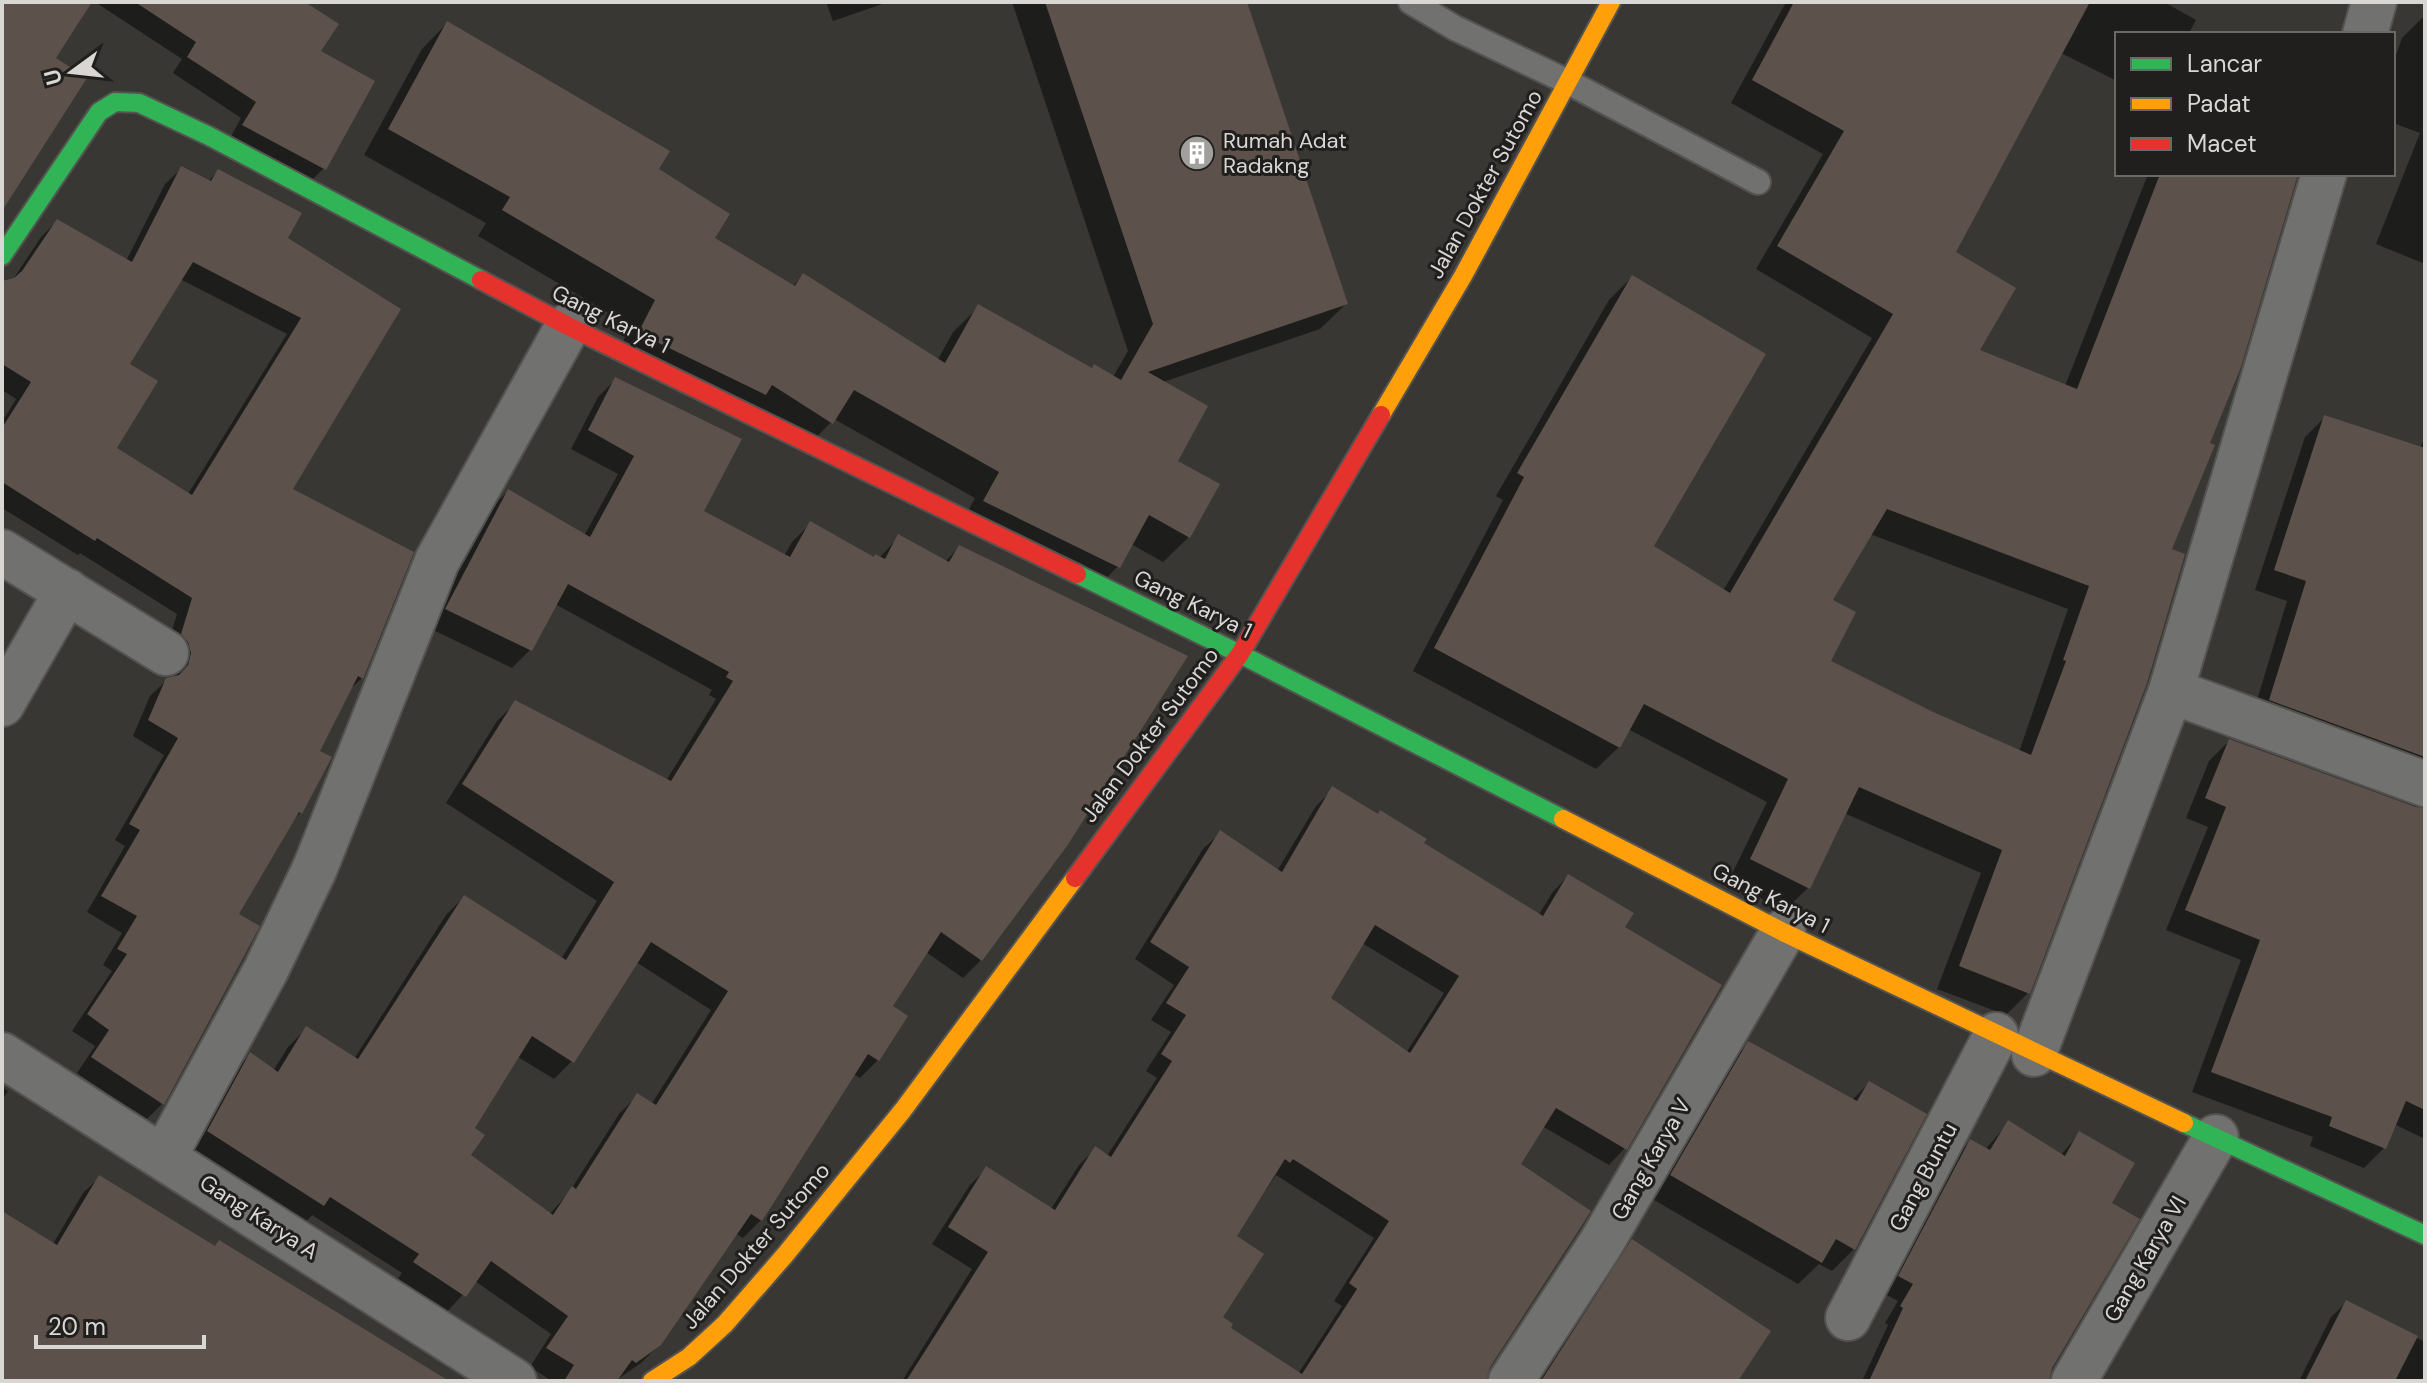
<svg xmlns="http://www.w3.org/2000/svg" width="2427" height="1383" viewBox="0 0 2427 1383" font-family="'DM Sans',sans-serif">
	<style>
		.shadow { fill: #0007; fill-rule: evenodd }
		.building { fill: #5d514b; fill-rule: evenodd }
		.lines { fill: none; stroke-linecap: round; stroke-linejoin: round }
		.lane-casing { stroke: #545351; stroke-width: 28 }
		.street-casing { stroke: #545351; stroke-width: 48 }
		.fast-casing { stroke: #545351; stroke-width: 22 }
		.slow-casing { stroke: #545351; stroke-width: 22 }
		.jam-casing { stroke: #545351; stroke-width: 22 }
		.lane { stroke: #71716f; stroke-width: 24 }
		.street { stroke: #71716f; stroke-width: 44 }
		.fast { stroke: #30b455; stroke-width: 18 }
		.slow { stroke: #ff9f0a; stroke-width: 18 }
		.jam { stroke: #e5322d; stroke-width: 18 }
		.labels { text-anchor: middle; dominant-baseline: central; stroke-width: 6; stroke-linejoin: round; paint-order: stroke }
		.poi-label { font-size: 22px; fill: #d9d7d4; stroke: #201f1d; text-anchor: start }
		.street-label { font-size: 22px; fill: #d9d7d4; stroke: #201f1d }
	</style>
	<rect width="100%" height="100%" fill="#383734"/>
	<g class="shadow">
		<path d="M95,2H302L318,52L324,168L308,184L228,142L241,118L173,73L182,59Z"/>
		<path d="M826,2H888L833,21Z"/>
		<path d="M1012,2H1245L1346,304L1320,329L1163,382L1189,537L1163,562L1131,544L1118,566L1093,592L959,527L975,498L834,419L806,448L614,358L631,326L478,236L486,223L364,155L422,49L447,23L657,170L713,238L792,287L803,276L937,361L953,332L979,307L1091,370L1113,377L1128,351Z"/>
		<path d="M1786,2H2164L2196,20L2189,33L2192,34H2117V81L2061,53L1953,253L1977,350L2065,386L2148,174H2296L2207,444L2170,550L2028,993L2006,1015L1937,989L1981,873L1844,813L1808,888L1785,910L1728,882L1767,802L1628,729L1619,747L1596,769L1413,671L1503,500L1496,496L1609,300L1632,277L1652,547L1723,591L1872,338L1756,269L1823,154L1731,103ZM1870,534L2068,609L2019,752L1930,712L1828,662L1830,601Z"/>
		<path d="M2422,18L2425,19V264L2376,244L2420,133L2393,123V64L2402,38Z"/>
		<path d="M181,169L208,182L218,171L285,238L398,310L290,489L362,678L349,690L318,752L301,812L291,822L237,915L162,1104L146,1120L77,1073L95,1046L72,1031L112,971L103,965L122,933L87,912L125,846L115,840L164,755L133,736L150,696L167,680L174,678L176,670L166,650L177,614L80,553L78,555L2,508V422L16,399L2,390V282L12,281L41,237L57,221L126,261L165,184ZM180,279L287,334L188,494L115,448L127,365Z"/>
		<path d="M616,379L701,512L784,556L792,542L810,524L874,559L879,558L899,537L945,562L959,547L981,960L963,978L926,952L891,1007L878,1060L860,1078L853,1074L761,1220L743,1238L735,1233L660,1344L641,1363L615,1381H552L530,1367L551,1334L475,1281L446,1313L396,1281L402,1273L312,1215L305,1223L190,1149L232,1073L250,1055L273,1071L288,1047L306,1029L354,1059L446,915L464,897L561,959L597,901L446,803L497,721L515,703L666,781L716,699L709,695L712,690L555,604L530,650L512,668L429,628L490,509L508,491L584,536L618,474L571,449L598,397ZM636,962L711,1010L651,1105L637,1096L619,1114L570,1191L549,1215L468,1155L472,1128L518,1057L554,1079L572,1061Z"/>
		<path d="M2325,417L2420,448L2425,437V789L2251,720L2287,601L2255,590L2305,437Z"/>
		<path d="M2229,741L2425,810V1139L2394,1124L2384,1148L2364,1168L2310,1146L2313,1137L2192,1092L2241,960L2166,930L2208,827L2186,818L2209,761Z"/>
		<path d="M1333,789L1538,916L1552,893L1568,876L1623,928L1625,1148L1609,1165L1542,1126L1518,1165L1484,1381H902L972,1269L932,1244L970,1185L987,1168L1051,1209L1079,1165L1095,1149L1107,1156L1157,1078L1146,1071L1171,1032L1151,1020L1174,985L1135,959L1203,849L1220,833L1277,871L1316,806ZM1362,943L1444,993L1406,1053L1329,999ZM1276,1175L1374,1238L1334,1301L1342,1306L1298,1374L1228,1328L1221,1318L1234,1237Z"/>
		<path d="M1748,1044L1852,1100L1869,1083L1924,1115L1854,1249L1832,1271L1819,1264L1798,1284L1649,1197L1726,1066Z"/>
		<path d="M2,1087L8,1091L2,1100Z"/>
		<path d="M2008,1123L2060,1156L2079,1134L2109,1204L2047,1381H1862L1888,1325L1885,1323L1898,1301L1883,1293L1954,1158L1970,1141L1985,1150Z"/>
		<path d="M99,1178L214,1248L445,1381H2V1213L53,1244L83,1193Z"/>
		<path d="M1633,1242L1736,1381H1537L1616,1258Z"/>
		<path d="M2347,1302L2425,1342V1381H2299L2331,1317Z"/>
	</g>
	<g class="building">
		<path d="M2,2H92L56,58L87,78L2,211Z"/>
		<path d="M135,2H305L339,24L321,51L375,81L326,170L242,125L256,102L187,57L196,42Z"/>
		<path d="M1045,2H1247L1348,304L1148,372L1208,406L1178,461L1220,484L1190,538L1149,515L1120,568L983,501L999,472L854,390L833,424L772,385L766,395L638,333L655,300L502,210L510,197L388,129L447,21L670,151L659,169L730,214L715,238L795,286L803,273L945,363L978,304L1092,368L1094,364L1121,380L1153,324Z"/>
		<path d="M1794,2H2090L1956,252L2016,288L1980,350L2077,389L2160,174H2298L2241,367L2210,443L2215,445L2172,549L2185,554L2147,683L2030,994L1959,966L2002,850L1859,787L1810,889L1750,859L1788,779L1644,704L1620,748L1434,648L1524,477L1517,473L1632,275L1766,354L1654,546L1730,593L1893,314L1777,246L1844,131L1752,80ZM1887,509L2089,586L2063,660L2066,661L2031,755L1931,711L1831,661L1856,612L1833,600Z"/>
		<path d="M181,166L211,181L218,169L302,213L288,238L401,309L293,489L414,552L363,679L358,676L320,751L332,757L302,814L299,812L239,914L260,926L164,1105L91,1057L109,1030L87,1014L127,954L117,949L137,916L101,896L140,830L129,824L178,738L148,720L166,678L179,675L188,665L191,653L188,642L181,634L192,598L97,538L95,541L2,482V428L31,382L2,364V281L14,278L22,271L57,219L132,262ZM193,262L301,318L192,495L117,448L158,381L130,364Z"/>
		<path d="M615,377L742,439L704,511L790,557L810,521L874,557L875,554L885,559L898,534L949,562L959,545L1188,656L1067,846L982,961L941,932L893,1006L908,1016L879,1061L868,1054L762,1221L751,1214L661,1345L636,1363L632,1360L617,1381H564L574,1365L546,1348L568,1316L491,1261L466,1297L413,1262L419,1254L330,1197L324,1206L207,1131L250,1052L278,1072L306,1026L358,1059L464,895L566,960L614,882L462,784L515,700L671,781L733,681L726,677L729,672L568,584L532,651L445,609L508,489L590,537L634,456L588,430ZM651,942L728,991L656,1105L637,1093L576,1189L572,1186L553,1215L471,1155L485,1135L475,1128L532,1036L574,1063Z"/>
		<path d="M2324,415L2425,448V757L2269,700L2306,581L2274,570Z"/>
		<path d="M2229,739L2416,807L2425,808V1110L2406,1101L2386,1149L2329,1126L2332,1117L2211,1072L2260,940L2185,910L2226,807L2205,798Z"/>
		<path d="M1332,786L1378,814L1380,810L1427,839L1424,843L1543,916L1568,874L1634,913L1625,927L1722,985L1627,1150L1556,1108L1521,1164L1591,1211L1490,1367L1486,1381H906L988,1252L948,1227L986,1166L1055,1210L1095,1146L1111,1157L1172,1061L1161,1054L1186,1015L1166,1003L1189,967L1150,942L1220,830L1282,872ZM1375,925L1459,976L1410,1053L1331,998ZM1285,1159L1290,1163L1293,1159L1389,1221L1349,1283L1357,1289L1302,1374L1231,1328L1233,1324L1223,1317L1264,1254L1237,1236Z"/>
		<path d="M1748,1041L1857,1101L1869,1081L1927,1114L1855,1250L1836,1239L1822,1263L1670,1175Z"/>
		<path d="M2008,1120L2065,1156L2079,1131L2135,1163L2112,1203L2140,1219L2052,1368L2049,1381H1869L1903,1308L1900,1306L1913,1284L1898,1276L1970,1139L1990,1150Z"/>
		<path d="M99,1175L215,1246L219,1240L449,1381H2V1211L57,1245Z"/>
		<path d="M1632,1239L1771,1331L1738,1381H1541Z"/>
		<path d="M2346,1300L2418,1336L2395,1381H2305Z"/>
	</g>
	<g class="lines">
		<g class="lane-casing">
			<path id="lane" d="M1411,2L1455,28L1568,82L1758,182"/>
		</g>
		<g class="street-casing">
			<g id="street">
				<path d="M2365,34L2374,2"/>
				<path d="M2,552L166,653"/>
				<path d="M2171,691L2425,784"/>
				<path d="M2,704L67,591"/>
				<path d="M2034,1054L2171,691L2324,174"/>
				<path d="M2,1055L514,1381"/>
				<path d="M164,1157L266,970L315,868L437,561L568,326"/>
				<path d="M1848,1318L1996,1035"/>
				<path d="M1511,1381L1600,1245L1783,932"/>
				<path d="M2074,1381L2216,1137"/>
			</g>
		</g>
		<g class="fast-casing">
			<g id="fast">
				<path d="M2,256L99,112L115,102L139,103L209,136L481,280"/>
				<path d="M1077,574L1240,654L1563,819"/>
				<path d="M2184,1123L2425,1235"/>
			</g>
		</g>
		<g class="slow-casing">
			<g id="slow">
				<path d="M1381,415L1463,276L1611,2"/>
				<path d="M1563,819L1783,932L2184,1123"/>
				<path d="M652,1381L689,1357L725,1324L785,1255L903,1110L1075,878"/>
			</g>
		</g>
		<g class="jam-casing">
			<g id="jam">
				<path d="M481,280L568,326L1077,574"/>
				<path d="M1075,878L1240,654L1381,415"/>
			</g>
		</g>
		<use href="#lane" class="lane"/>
		<use href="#street" class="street"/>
		<use href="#fast" class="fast"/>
		<use href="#slow" class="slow"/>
		<use href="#jam" class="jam"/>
	</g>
	<defs>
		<g id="building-disc" transform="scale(1.8)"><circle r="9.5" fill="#a19f9c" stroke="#201f1d"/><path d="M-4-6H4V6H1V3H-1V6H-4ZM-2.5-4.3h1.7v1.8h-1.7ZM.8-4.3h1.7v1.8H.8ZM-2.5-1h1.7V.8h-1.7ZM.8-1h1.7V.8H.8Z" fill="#fff"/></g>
	</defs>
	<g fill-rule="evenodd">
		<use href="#building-disc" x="1197" y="153"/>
	</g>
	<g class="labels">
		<g class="poi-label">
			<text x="1223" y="140">Rumah Adat<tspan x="1223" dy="25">Radakng</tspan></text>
		</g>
		<g class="street-label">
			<text transform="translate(1485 184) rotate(-61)">Jalan Dokter Sutomo</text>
			<text transform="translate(611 319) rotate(26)">Gang Karya 1</text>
			<text transform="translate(1193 604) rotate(26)">Gang Karya 1</text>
			<text transform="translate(1150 735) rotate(-53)">Jalan Dokter Sutomo</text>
			<text transform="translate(1771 898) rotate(27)">Gang Karya 1</text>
			<text transform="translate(1651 1159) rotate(-60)">Gang Karya V</text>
			<text transform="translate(1923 1177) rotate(-62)">Gang Buntu</text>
			<text transform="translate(259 1217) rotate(33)">Gang Karya A</text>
			<text transform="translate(756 1246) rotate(-49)">Jalan Dokter Sutomo</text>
			<text transform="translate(2145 1259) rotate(-60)">Gang Karya VI</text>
		</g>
	</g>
	<rect width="2427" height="1383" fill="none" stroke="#d9d7d4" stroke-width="8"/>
	<rect x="2115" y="32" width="280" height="144" fill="#201f1d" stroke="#6a6966" stroke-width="2"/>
	<rect x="2131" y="58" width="40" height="12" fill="#30b455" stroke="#6a6966" stroke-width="2"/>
	<text x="2187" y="72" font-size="24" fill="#d9d7d4">Lancar</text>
	<rect x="2131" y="98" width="40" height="12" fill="#ff9f0a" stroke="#6a6966" stroke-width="2"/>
	<text x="2187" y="112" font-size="24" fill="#d9d7d4">Padat</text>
	<rect x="2131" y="138" width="40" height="12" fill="#e5322d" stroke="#6a6966" stroke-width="2"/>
	<text x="2187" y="152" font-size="24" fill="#d9d7d4">Macet</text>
	<g transform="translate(72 72) rotate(255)" stroke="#201f1d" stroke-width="6" paint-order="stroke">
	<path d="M0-6L14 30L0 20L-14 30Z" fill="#d9d7d4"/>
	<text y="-12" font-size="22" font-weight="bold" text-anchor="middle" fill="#d9d7d4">U</text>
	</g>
	<path d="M36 1335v12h168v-12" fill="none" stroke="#d9d7d4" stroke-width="4"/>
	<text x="48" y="1335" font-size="24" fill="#d9d7d4" stroke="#201f1d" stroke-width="6" paint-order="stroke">20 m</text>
</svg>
